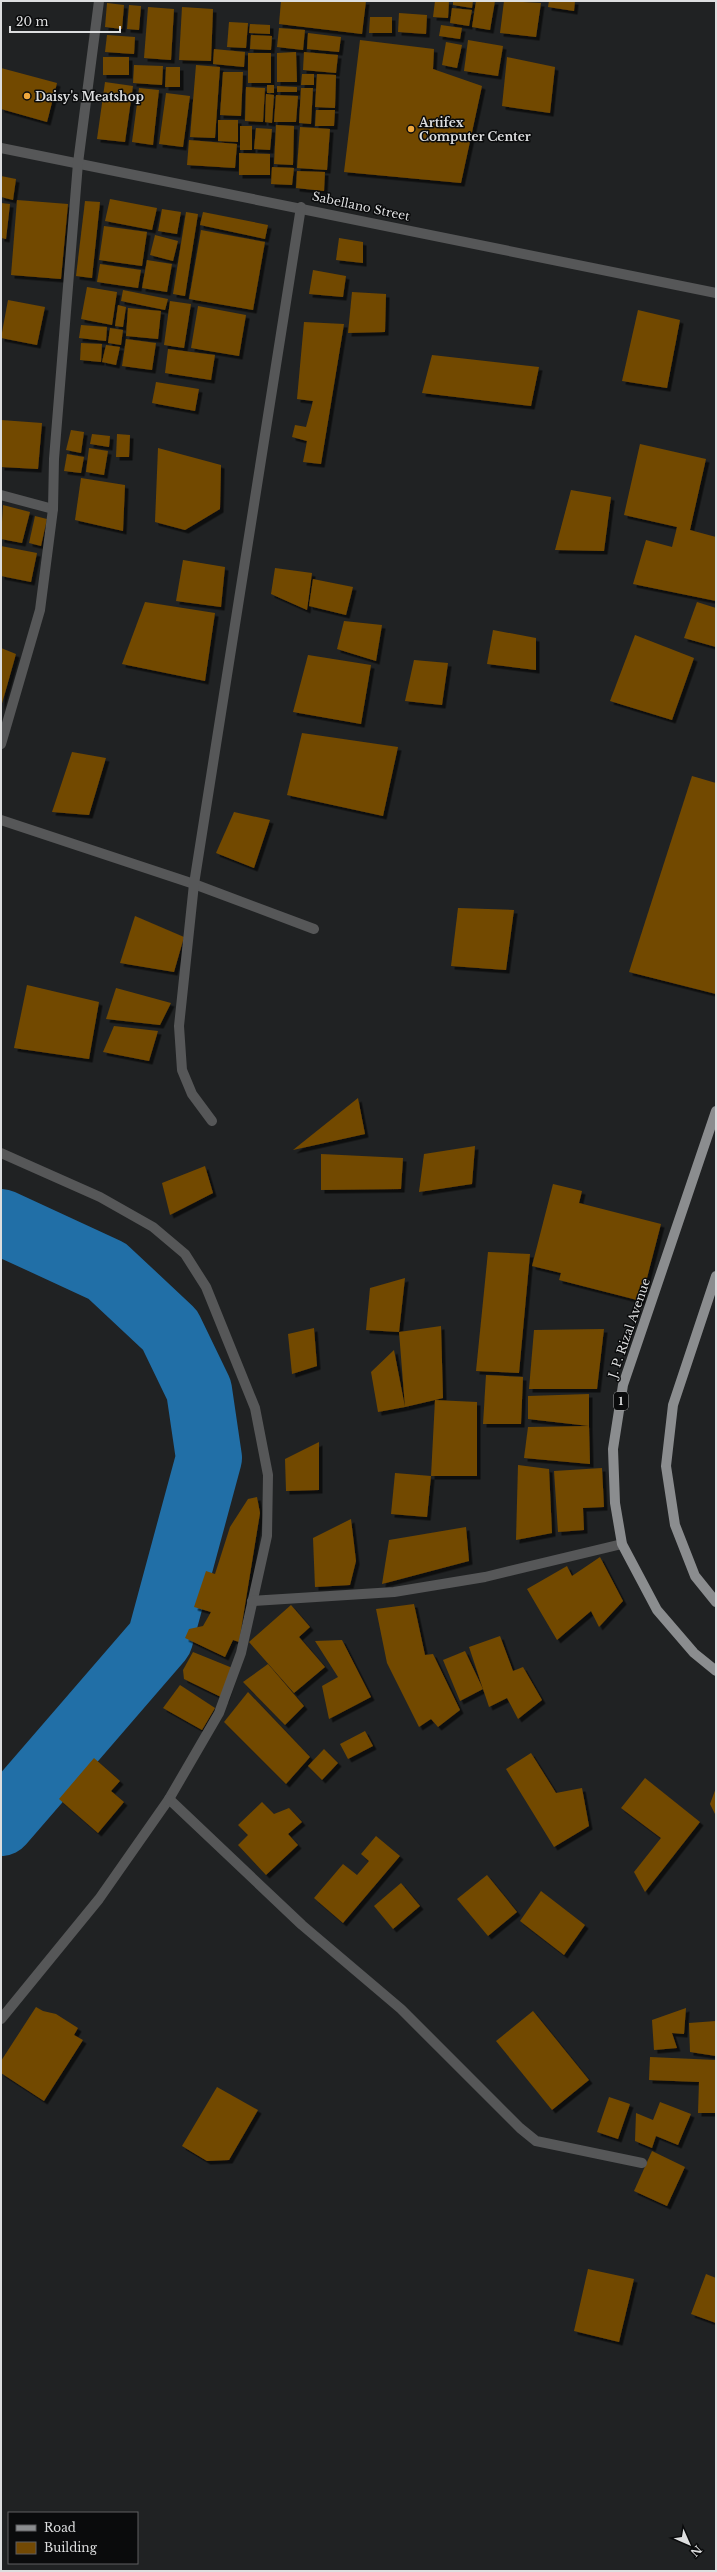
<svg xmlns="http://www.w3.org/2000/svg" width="717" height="2572" viewBox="0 0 717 2572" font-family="'Libre Baskerville',serif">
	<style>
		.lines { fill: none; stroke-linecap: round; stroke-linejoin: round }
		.river { stroke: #216fa7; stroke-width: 66 }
		.building { fill: #724904; filter: url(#shadow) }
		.street { stroke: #565758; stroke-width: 10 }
		.primary { stroke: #8b8d8f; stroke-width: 10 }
		.poi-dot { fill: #efa73d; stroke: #0a0b0c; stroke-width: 1.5 }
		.labels { text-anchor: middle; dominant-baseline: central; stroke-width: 3; stroke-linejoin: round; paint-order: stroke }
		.shield { fill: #0a0b0c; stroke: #9e9fa0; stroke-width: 1 }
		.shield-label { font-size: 11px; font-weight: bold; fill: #dddedf }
		.poi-label { font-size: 12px; font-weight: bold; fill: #dddedf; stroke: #0a0b0c; text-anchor: start }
		.street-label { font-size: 12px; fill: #dddedf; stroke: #0a0b0c }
	</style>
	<defs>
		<filter id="shadow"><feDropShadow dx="3.5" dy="3.5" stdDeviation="0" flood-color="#0009"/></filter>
	</defs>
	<rect width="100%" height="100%" fill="#202223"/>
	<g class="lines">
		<path class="river" d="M1,1222L107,1271L170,1330L199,1390L209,1458L160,1639L1,1823"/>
	</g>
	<g class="building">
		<path d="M281,1H366L362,34L279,24Z"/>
		<path d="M435,1H449L448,18L433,17Z"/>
		<path d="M453,1H473L472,8L453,5Z"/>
		<path d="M476,1H495L490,30L472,27Z"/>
		<path d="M504,1L541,3L536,37L500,33Z"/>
		<path d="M549,1H575L574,11L548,7Z"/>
		<path d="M107,3L124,5L122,29L105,27Z"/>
		<path d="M129,5L141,6L139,30L127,29Z"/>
		<path d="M148,7L174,9L171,60L144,58Z"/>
		<path d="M182,7L213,9L211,61L179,60Z"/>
		<path d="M452,8L472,10L469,26L450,23Z"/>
		<path d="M399,13L427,15L426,34L398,32Z"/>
		<path d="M370,17H392V33H369Z"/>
		<path d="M229,22L248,23L246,48L227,47Z"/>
		<path d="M250,24L270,25V34L249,33Z"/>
		<path d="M441,25L462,28L460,39L439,36Z"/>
		<path d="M279,28L305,30L303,50L277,47Z"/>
		<path d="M308,33L341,37L339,52L307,49Z"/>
		<path d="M107,35L135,37L134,54L105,52Z"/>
		<path d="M251,35L272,36L271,50L250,49Z"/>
		<path d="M360,40L434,49L433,69L482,86L461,183L344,172Z"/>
		<path d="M468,40L503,46L498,76L464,71Z"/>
		<path d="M446,42L462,45L457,68L442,65Z"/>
		<path d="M214,49L245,52L244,67L213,64Z"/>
		<path d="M296,52L297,82H277V53Z"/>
		<path d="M304,52L338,55L336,73L303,70Z"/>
		<rect x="248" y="53" width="23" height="30"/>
		<rect x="103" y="57" width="26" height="18"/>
		<path d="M507,57L555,67L550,113L502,106Z"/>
		<path d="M134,65L163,66L162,85L133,83Z"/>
		<path d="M196,65L220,67L215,138L190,137Z"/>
		<path d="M166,67H180V87H165Z"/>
		<path d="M1,68L57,83L47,122L1,109Z"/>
		<path d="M223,72H243L241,116L220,115Z"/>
		<path d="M302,74H314V85H301Z"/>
		<path d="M317,74L336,75L335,108L315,107Z"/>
		<path d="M105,82L133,86L125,142L97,139Z"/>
		<rect x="267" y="85" width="7" height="8"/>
		<path d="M277,86L297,87V92H277Z"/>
		<path d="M246,87L265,88L263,122L245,121Z"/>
		<path d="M139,88L159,90L153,145L132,142Z"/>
		<path d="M301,88H313L311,124L299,123Z"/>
		<path d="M166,93L190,96L183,147L159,144Z"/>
		<path d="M266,94L274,95L272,123L265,122Z"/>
		<path d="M276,95L298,96L296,122H274Z"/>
		<path d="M316,110H335L334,126H315Z"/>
		<path d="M218,120H238V142L218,141Z"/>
		<path d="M276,125L294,126L293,165L274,164Z"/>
		<rect x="240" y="126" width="12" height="24"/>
		<path d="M300,127L330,129L327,170L297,168Z"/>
		<path d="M256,128L272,129L270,150L254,149Z"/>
		<path d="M189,140L237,144L235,168L187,165Z"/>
		<path d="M239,153L270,154V175H239Z"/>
		<path d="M272,167L294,168L292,185L271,184Z"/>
		<path d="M297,171L325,172L324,191L296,188Z"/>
		<path d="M1,176L16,179L13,200L1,197Z"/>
		<path d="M110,199L157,208L152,230L105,221Z"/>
		<path d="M17,200L68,204L61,279L11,275Z"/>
		<path d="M85,201L100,202L92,278L76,276Z"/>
		<path d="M1,203L10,204L6,239L1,238Z"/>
		<path d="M162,209L181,212L177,234L158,231Z"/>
		<path d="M186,212L198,214L185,296L173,294Z"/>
		<path d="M203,212L268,225L265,239L200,225Z"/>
		<path d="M104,226L147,232L142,266L99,260Z"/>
		<path d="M201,230L265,242L253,310L189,299Z"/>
		<path d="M155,235L178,241L173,261L150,255Z"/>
		<path d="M339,238L363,242V263L336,260Z"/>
		<path d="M147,260L172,264L167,292L142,288Z"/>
		<path d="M100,264L141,270L138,288L97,282Z"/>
		<path d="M313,270L346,276L343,297L309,294Z"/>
		<path d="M87,287L117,292L112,325L81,319Z"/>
		<path d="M123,290L168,299L165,310L121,301Z"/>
		<path d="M352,292L386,294L385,332L348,333Z"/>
		<path d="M8,300L45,307L37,345L1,338Z"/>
		<path d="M170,301L191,304L184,348L164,345Z"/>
		<path d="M118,305L126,307L123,327L115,326Z"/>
		<path d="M198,306L246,315L239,356L191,348Z"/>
		<path d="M128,308L161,311L158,339L126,336Z"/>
		<path d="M638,310L680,320L667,388L622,381Z"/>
		<path d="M304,322L344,324L321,464L303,462L307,441L292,437L295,425L306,427L313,401L297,399Z"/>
		<path d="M81,325L107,327L106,341L79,338Z"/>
		<path d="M110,328L123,330L121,345L108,343Z"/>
		<path d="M126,339L156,343L152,370L122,366Z"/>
		<path d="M81,343L102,344L101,362L80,360Z"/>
		<path d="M106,345L120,347L116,365L102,362Z"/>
		<path d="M168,349L215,355L211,380L165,373Z"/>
		<path d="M432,355L539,367L531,406L422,393Z"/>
		<path d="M156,382L199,389L195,411L152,403Z"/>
		<path d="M1,420L42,423L38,469L1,467Z"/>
		<path d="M71,430L84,432L81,453L66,450Z"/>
		<path d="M92,434L110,436L109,447L90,444Z"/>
		<path d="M117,434L130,435L129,457H116Z"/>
		<path d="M640,444L706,459L690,530L716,537V601L633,584L646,540L672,547L677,527L624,515Z"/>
		<path d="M89,448L108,451L104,475L86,472Z"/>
		<path d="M158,448L221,465L220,509L185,530L155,522Z"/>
		<path d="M67,454L84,457L81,473L64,471Z"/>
		<path d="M81,478L125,485L123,531L75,520Z"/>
		<path d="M571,490L611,497L604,551L555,550Z"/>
		<path d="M3,505L30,512L22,543L1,539Z"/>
		<path d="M35,516L47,519L41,546L29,543Z"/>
		<path d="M1,546L37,553L31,582L1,576Z"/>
		<path d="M183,560L225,567L221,607L176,601Z"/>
		<path d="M275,568L312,573L307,610L271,594Z"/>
		<path d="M313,579L353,587L346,615L309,606Z"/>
		<path d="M145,602L215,613L205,681L122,664Z"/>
		<path d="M697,602L716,608V647L684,638Z"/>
		<path d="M344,621L382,625L376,661L337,649Z"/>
		<path d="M493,630L536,638V670L487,664Z"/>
		<path d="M635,635L694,658L672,720L610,701Z"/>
		<path d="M1,648L16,654L1,707Z"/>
		<path d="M308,655L371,665L361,724L293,712Z"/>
		<path d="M414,660L448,663L442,705L405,701Z"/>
		<path d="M302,733L398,747L383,816L287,795Z"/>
		<path d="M72,752L106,758L89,815L52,812Z"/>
		<path d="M692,776L716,783V994L629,972Z"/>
		<path d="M234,812L270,820L254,868L216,853Z"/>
		<path d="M458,908L514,910L506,970L451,966Z"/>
		<path d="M135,916L184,937L174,972L120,963Z"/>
		<path d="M27,985L99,1002L89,1059L14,1048Z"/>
		<path d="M116,988L171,1003L160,1025L106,1019Z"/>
		<path d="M114,1026L158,1031L149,1061L103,1052Z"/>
		<path d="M358,1098L365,1134L293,1150Z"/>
		<path d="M475,1146L472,1184L419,1192L424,1154Z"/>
		<path d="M321,1154L403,1158L401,1189L321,1190Z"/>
		<path d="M205,1166L213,1193L170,1215L162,1183Z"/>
		<path d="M553,1184L582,1191L579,1203L661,1224L641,1301L559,1280L561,1273L532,1266Z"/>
		<path d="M488,1252L530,1254L519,1373L476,1371Z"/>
		<path d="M405,1278L399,1332L366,1330L370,1288Z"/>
		<path d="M441,1326L443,1398L435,1400L477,1402V1476H431L427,1517L391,1514L395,1473L431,1476L435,1400L405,1407L378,1412L371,1372L394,1350L405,1407L399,1332Z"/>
		<path d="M314,1328L317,1366L292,1374L288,1334Z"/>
		<path d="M604,1329L597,1389H529L534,1330Z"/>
		<path d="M486,1375L523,1377L521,1424H483Z"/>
		<path d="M589,1394V1426L528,1419V1396Z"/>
		<path d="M589,1426L590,1464L524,1458L528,1427Z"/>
		<path d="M319,1442V1490L286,1491L285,1459Z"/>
		<path d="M518,1465L549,1469L552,1533L516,1540Z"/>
		<path d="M602,1468L604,1507L583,1508L584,1530L558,1532L554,1471Z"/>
		<path d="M257,1497L260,1513L239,1642L233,1640L225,1657L185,1638L189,1629L203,1626L211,1612L194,1607L206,1571L215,1574L230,1527L248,1499Z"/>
		<path d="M351,1519L356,1561L350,1585L315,1587L313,1538Z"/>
		<path d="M466,1527L469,1561L382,1584L389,1540Z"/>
		<path d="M600,1557L623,1601L599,1627L591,1611L557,1640L527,1589L567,1566L572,1576Z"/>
		<path d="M414,1604L425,1655L433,1654L460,1710L438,1727L431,1719L419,1727L387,1663L376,1609Z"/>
		<path d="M291,1605L310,1627L299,1637L325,1667L294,1693L249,1642Z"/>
		<path d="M500,1636L513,1671L523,1667L542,1700L518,1719L507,1698L489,1707L469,1647Z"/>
		<path d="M342,1640L371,1697L329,1719L322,1686L338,1677L315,1641Z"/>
		<path d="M465,1651L483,1689L460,1701L443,1660Z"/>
		<path d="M193,1652L235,1669L225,1699L184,1679L183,1670Z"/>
		<path d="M268,1664L304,1706L285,1725L243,1682Z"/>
		<path d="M180,1685L215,1708L202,1730L163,1708Z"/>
		<path d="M248,1692L310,1757L286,1784L224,1722Z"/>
		<path d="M365,1731L373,1746L348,1759L340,1744Z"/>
		<path d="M324,1749L338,1763L322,1780L308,1766Z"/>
		<path d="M531,1753L556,1793L582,1788L589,1826L554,1847L506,1769Z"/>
		<path d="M94,1758L120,1781L111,1791L124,1802L98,1833L59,1799Z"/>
		<path d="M645,1778L700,1822L645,1892L634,1872L661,1838L621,1808Z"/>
		<path d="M716,1788V1816L710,1804Z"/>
		<path d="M262,1802L274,1814L289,1808L302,1822L288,1834L298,1845L266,1875L238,1845L248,1835L238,1825Z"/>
		<path d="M376,1836L400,1856L343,1923L314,1898L343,1864L357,1875L369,1861L361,1854Z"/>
		<path d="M487,1875L517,1912L488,1936L457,1899Z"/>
		<path d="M401,1883L420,1906L393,1929L374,1906Z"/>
		<path d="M541,1891L585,1925L564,1955L520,1921Z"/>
		<path d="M36,2007L43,2011L56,2014L78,2028L74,2035L83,2040L44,2101L1,2073V2061Z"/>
		<path d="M686,2008L684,2034L672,2033L677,2048L654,2050L652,2020Z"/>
		<path d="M533,2011L589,2080L552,2110L496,2041Z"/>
		<path d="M716,2021V2056L690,2052L689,2023Z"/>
		<path d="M650,2057L716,2060V2113H698L699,2082L649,2080Z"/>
		<path d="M217,2087L258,2110L229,2160L207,2161L182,2146Z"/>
		<path d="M609,2097L630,2104L618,2139L597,2132Z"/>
		<path d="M660,2102L691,2114L678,2145L656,2136L652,2148L635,2141L636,2113L653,2120Z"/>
		<path d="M652,2151L685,2167L667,2206L634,2191Z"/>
		<path d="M588,2269L634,2279L619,2342L574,2331Z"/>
		<path d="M706,2274L716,2278V2323L691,2314Z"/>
	</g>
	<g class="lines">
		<g class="street">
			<path d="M1,148L716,293"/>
			<path d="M1,495L53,509"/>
			<path d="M1,744L40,610L53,509L54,459L78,163L99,1"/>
			<path d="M1,820L194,884L314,929"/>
			<path d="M212,1121L192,1094L182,1070L179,1026L194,884L301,207"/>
			<path d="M1,1153L100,1197L153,1227L185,1254L206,1287L255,1408L268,1475L267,1536L241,1653L219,1713L169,1799L99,1899L1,2019"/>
			<path d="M252,1601L394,1592L485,1577L622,1544"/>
			<path d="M169,1799L302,1925L401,2009L520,2128L536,2141L642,2163"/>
		</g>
		<g class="primary">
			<path d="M716,1111L623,1385L613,1449L615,1503L622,1544L657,1610L694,1653L716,1671"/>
			<path d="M716,1276L673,1405L666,1466L675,1525L695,1576L716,1602"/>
		</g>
	</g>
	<g class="poi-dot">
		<circle cx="27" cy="96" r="4"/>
		<circle cx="411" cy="129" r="4"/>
	</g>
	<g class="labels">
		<rect class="shield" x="614" y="1392" width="14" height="18" rx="3"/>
		<g class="shield-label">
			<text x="621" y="1401">1</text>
		</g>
		<g class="poi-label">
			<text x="35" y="96">Daisy's Meatshop</text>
			<text x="419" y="122">Artifex<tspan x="419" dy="14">Computer Center</tspan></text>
		</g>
		<g class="street-label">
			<text transform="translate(361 206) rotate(12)">Sabellano Street</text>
			<text transform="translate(629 1328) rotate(-71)">J. P. Rizal Avenue</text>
		</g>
	</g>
	<rect width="717" height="2572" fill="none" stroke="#dddedf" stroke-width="4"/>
	<rect x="8" y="2512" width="130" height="52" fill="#0a0b0c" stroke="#5e5f60"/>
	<rect x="16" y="2525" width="20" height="6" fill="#8b8d8f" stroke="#5e5f60"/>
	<text x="44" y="2532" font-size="12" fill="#dddedf">Road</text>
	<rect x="16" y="2542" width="20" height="12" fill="#724904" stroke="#5e5f60"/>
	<text x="44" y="2552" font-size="12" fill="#dddedf">Building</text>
	<g transform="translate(689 2544) rotate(135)" stroke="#0a0b0c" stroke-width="3" paint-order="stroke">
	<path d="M0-3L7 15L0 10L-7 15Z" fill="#dddedf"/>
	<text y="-6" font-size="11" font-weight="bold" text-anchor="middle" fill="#dddedf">N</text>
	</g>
	<path d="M10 26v6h110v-6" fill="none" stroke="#dddedf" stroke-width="2"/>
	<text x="16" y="26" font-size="12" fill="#dddedf" stroke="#0a0b0c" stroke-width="3" paint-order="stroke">20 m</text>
</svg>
